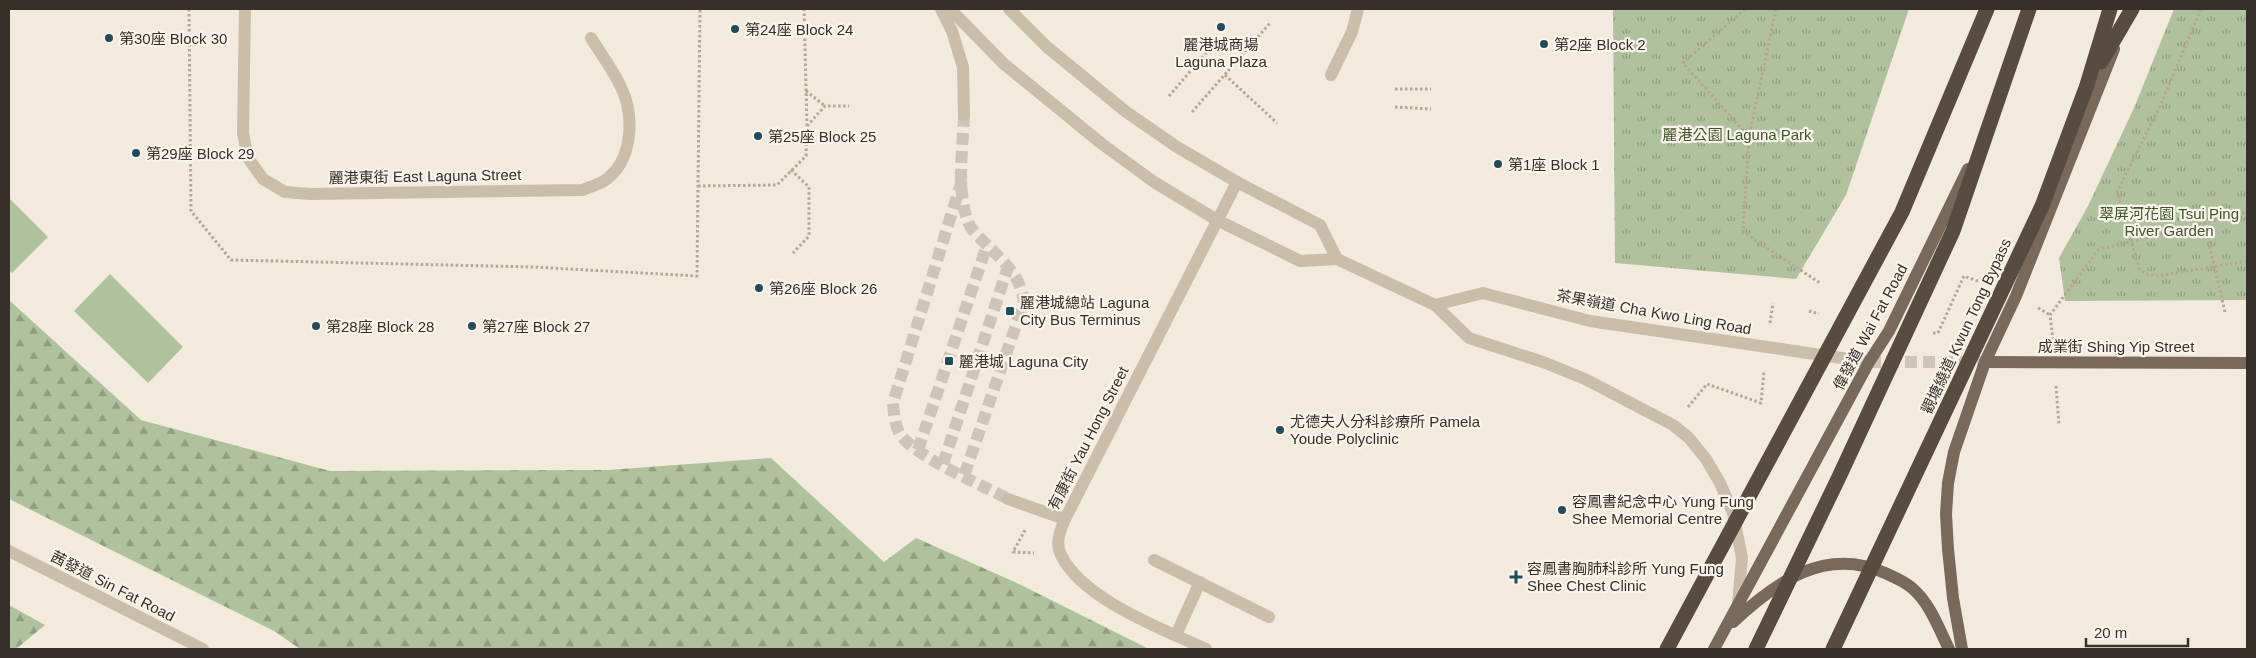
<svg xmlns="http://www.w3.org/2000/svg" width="2256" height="658" viewBox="0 0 2256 658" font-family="Helvetica,'Noto Sans TC',sans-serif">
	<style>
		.grass { fill: url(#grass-tufts) }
		.forest { fill: url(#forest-firs) }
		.pitch { fill: #b0c19d }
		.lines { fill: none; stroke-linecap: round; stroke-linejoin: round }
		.minor-tunnel { stroke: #cdc5b9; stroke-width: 12; stroke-dasharray: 12 6; stroke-linecap: butt }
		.major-tunnel { stroke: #cdc5b9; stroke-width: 12; stroke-dasharray: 12 6; stroke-linecap: butt }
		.path { stroke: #b6a793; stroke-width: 3; stroke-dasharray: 2.5 2.5; stroke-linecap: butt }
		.minor { stroke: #cabda9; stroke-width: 12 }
		.major { stroke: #79695a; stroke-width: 12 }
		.highway { stroke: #584b40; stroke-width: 15 }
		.poi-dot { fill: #1f4c58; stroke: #f9f4ea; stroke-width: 2 }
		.labels { text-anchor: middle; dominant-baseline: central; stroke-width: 4.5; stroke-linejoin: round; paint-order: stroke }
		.poi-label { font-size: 15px; fill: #372f29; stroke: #f9f4ea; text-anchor: start }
		.park-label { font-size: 15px; fill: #41552d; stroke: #f9f4ea }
		.street-label { font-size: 15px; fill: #372f29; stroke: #f9f4ea }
	</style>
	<defs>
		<pattern id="grass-tufts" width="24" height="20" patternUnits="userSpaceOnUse" patternTransform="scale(1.25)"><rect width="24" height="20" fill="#b0c19d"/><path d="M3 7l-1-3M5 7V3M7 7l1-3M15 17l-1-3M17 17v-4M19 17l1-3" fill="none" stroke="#909d80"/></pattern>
		<pattern id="forest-firs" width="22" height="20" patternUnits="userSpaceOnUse" patternTransform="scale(1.25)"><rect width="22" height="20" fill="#b0c19d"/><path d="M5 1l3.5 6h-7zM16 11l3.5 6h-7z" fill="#909d80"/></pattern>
	</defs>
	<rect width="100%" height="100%" fill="#f2ebdd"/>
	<g class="grass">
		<path d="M1613,9H1909L1846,195L1796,279L1615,263Z"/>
		<path d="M2174,9H2247V300L2065,301L2059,258L2088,206L2134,108Z"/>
	</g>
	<g class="forest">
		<path d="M9,300L141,420L330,471L608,470L771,458L884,562L916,538L1019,584L1149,649H300L274,631L9,499Z"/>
		<path d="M9,605L45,625L16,649H9Z"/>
	</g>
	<g class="pitch">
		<path d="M9,198L48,237L12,273L9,270Z"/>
		<path d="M110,274L183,347L148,383L74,311Z"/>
	</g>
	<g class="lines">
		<g class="minor-tunnel">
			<path d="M964,115C963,149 956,189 968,222C971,230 979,237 985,243C1003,261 1021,276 1024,302L964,476"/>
			<path d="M962,180L893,403C894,416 895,430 904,439C925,461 980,484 1008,499"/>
			<path d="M918,450L987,245"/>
			<path d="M943,464L1008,267"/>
		</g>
		<path class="major-tunnel" d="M1869,362H1985"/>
		<g class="path">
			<path d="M189,9L191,211L231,260L533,267L697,276L700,9"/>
			<path d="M1745,9L1683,63L1749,137"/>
			<path d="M1776,9L1749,137L1743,232L1820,283"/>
			<path d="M2201,9L2160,106L2117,192L2139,268L2146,274L2158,276L2247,261"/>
			<path d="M1225,75L1277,123"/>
			<path d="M1395,89H1431"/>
			<path d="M806,91L825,106"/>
			<path d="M1169,96L1212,46"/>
			<path d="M1395,107L1431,109"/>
			<path d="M1192,112L1270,23"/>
			<path d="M807,126L825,106H849"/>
			<path d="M791,170L809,187V236L793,253"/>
			<path d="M698,186L777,185L806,156L807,126L804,9"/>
			<path d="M2204,222L2225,312"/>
			<path d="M2038,308L2050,315"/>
			<path d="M1809,311L1819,314"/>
			<path d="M1770,323L1773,303"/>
			<path d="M1933,333H1938L1964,276L1980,282"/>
			<path d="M2053,340L2050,315L2098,250L2247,212"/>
			<path d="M2056,386L2059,425"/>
			<path d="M1688,407L1707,384L1761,403L1764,371"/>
			<path d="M1025,530L1013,552L1034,553"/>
		</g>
		<g class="minor">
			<path d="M245,9L243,133L248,158L263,179L285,192L310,194L583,190C589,187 598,185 604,181C633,162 635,116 621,87C613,70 601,54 591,38"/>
			<path d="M941,9L952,31L963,67L964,115"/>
			<path d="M950,9L1004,64L1102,144L1154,182L1217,220L1300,261L1337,259L1435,305L1469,338L1543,362L1585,379L1673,425L1689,438L1706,459L1720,483L1733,513L1742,558L1738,603"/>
			<path d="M1009,9L1047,47L1125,111L1177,147L1237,182L1320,225L1337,259"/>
			<path d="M1331,75L1352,32L1358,9"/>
			<path d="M1435,305L1483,293L1590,321L1869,362"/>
			<path d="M1008,499L1065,519"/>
			<path d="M9,551L203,649"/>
			<path d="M1154,560L1269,617"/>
			<path d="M1176,635L1200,582"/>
			<path d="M1206,649C1163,629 1083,600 1061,555C1055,543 1060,531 1065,519L1237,182"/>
		</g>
		<g class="major">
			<path d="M1985,362L2247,363"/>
			<path d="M1733,622C1776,582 1825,546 1885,573C1894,577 1904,581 1912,588C1930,603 1939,629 1949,649"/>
			<path d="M1714,649L1869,362L1889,331L1968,169"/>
			<path d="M1962,649L1953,598L1948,549L1946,514L1948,483L1954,452L1985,362L2016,296L2114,49"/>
		</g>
		<g class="highway">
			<path d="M2101,62L2132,9"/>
			<path d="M1667,649L1902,212L1987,9"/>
			<path d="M1756,649L1839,477L1953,231L2029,9"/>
			<path d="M1833,649L2042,206L2087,85L2110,9"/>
		</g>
	</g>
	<g class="poi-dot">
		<circle cx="1221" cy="27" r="5"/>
		<circle cx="735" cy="29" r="5"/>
		<circle cx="109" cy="38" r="5"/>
		<circle cx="1544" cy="44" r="5"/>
		<circle cx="758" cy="136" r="5"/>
		<circle cx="136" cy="153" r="5"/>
		<circle cx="1498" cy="164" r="5"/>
		<circle cx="759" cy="288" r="5"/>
		<rect x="1005" y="306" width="10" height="10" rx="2.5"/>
		<circle cx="316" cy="326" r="5"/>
		<circle cx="472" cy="326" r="5"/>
		<rect x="944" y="356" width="10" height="10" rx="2.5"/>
		<circle cx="1280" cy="430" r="5"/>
		<circle cx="1562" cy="510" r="5"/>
		<path d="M1513.5 569.5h5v5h5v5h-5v5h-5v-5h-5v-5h5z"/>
	</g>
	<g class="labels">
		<g class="poi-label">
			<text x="745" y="29">第24座 Block 24</text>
			<text x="119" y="38">第30座 Block 30</text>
			<text x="1221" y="44" text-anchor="middle">麗港城商場<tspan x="1221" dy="17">Laguna Plaza</tspan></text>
			<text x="1554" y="44">第2座 Block 2</text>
			<text x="768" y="136">第25座 Block 25</text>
			<text x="146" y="153">第29座 Block 29</text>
			<text x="1508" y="164">第1座 Block 1</text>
			<text x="769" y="288">第26座 Block 26</text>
			<text x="1020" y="302">麗港城總站 Laguna<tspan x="1020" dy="17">City Bus Terminus</tspan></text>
			<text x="326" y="326">第28座 Block 28</text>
			<text x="482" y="326">第27座 Block 27</text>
			<text x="959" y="361">麗港城 Laguna City</text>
			<text x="1290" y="421">尤德夫人分科診療所 Pamela<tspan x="1290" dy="17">Youde Polyclinic</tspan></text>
			<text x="1572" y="501">容鳳書紀念中心 Yung Fung<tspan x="1572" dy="17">Shee Memorial Centre</tspan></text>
			<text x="1527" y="568">容鳳書胸肺科診所 Yung Fung<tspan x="1527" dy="17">Shee Chest Clinic</tspan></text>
		</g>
		<g class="park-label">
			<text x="1737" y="134">麗港公園 Laguna Park</text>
			<text x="2169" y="213">翠屏河花園 Tsui Ping<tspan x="2169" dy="17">River Garden</tspan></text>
		</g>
		<g class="street-label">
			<text transform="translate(425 176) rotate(-1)">麗港東街 East Laguna Street</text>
			<text transform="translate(1654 312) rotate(10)">茶果嶺道 Cha Kwo Ling Road</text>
			<text transform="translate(1966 326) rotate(-65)">觀塘繞道 Kwun Tong Bypass</text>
			<text transform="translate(1870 327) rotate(-62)">偉發道 Wai Fat Road</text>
			<text x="2116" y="346">成業街 Shing Yip Street</text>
			<text transform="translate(1088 438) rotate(-63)">有康街 Yau Hong Street</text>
			<text transform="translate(113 586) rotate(27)">茜發道 Sin Fat Road</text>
		</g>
	</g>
	<rect width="2256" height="658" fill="none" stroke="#372f29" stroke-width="20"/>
	<path d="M2086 638v8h102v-8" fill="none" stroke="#372f29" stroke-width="2.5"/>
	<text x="2094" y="638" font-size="15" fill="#372f29" stroke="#f9f4ea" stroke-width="4" paint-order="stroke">20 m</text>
</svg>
